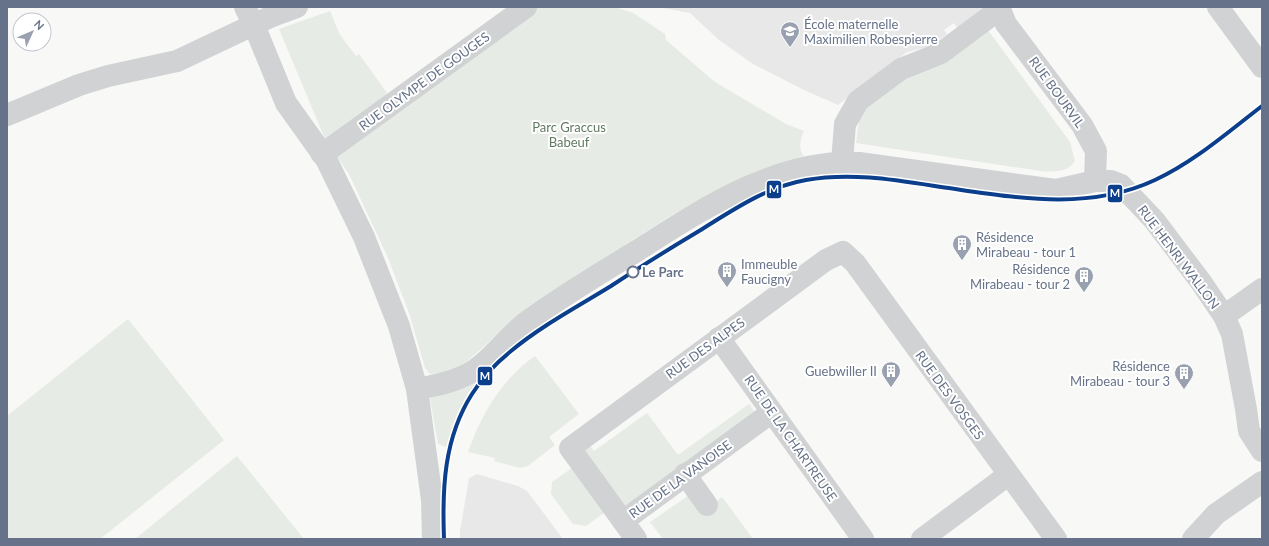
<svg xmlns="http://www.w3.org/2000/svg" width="1269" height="546" viewBox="0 0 1269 546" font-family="Lato,sans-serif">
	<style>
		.built { fill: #e8e8e9 }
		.green { fill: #e7ebe5 }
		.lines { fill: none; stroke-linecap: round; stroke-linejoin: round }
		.minor { stroke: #d1d2d3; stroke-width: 22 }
		.tram-1-casing { stroke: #fff; stroke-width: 7 }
		.tram-1 { stroke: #0b3e8b; stroke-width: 4 }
		.stop-dot { fill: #fff; stroke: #667289; stroke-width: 2 }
		.labels { text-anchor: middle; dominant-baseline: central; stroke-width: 4; stroke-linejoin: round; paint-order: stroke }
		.poi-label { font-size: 13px; fill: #667289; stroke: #fff; text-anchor: start }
		.street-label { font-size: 13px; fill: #667289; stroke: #fff }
		.park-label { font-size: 13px; fill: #617a61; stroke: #fff }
		.stop-label { font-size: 13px; font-weight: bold; fill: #667289; stroke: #fff; text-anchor: start }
		.line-badge { stroke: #fff; stroke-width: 1.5 }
		.badge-label { font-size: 11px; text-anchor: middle; font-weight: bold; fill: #fff }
	</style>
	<rect width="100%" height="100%" fill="#f8f8f7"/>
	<g class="built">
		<path d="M658,7H985L958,29L954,23L944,30L947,34L931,46L907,52L838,105L804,90L753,64L719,40L690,13Z"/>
		<path d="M477,474L518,486L527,491L563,539H460V531L469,478Z"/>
	</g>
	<g class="green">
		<path d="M533,7H615L633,13L665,34L666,40L715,82L786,124L804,131C800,139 798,149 804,156L785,162L712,193L672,215L545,296L511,322L463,365C453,370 441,374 430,374L425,368L409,313L388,258L349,174L335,154Z"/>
		<path d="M330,11L340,35L356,56L359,54L387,93L385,95L387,99L325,139L279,29Z"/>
		<path d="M988,30L1070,142L1075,161C1067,173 1053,172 1040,171L856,143L859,119L864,108L907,76Z"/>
		<path d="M128,319L224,440L100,539H7V416Z"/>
		<path d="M535,356L579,414L549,437L555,445L528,466L520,468L494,461L495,458L468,452C482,413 501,380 535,356Z"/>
		<path d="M483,375C466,397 455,420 446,447L438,444L430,399L434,394Z"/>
		<path d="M749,404L756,414L626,506L582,446L587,442L594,451L647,413L678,455Z"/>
		<path d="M237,456L304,539H135Z"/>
		<path d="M572,468L604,513L586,526L573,524L551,494L552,482Z"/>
		<path d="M695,491L707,508L722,497L753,539H663L650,522Z"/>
	</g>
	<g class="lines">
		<g class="minor">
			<path d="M245,7L256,30L286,103L326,159L364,237L399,326L417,389"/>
			<path d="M999,7L1006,24L1082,125L1096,151L1095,181"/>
			<path d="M1218,7L1262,67"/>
			<path d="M7,115L79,85L108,76L177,61L270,17L297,7"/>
			<path d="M321,153L331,148L526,7"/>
			<path d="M842,162L845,124L858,101L901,69L941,53L1000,9"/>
			<path d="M1224,316L1262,289"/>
			<path d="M719,338L863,539"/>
			<path d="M772,412L623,521L570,448L826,260L843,252L855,263L1056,539"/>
			<path d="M685,474L707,505"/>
			<path d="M623,521L636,539"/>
			<path d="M433,539L432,500L417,389C433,386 449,383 464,376C487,366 506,337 528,321C562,296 599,274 635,252C701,210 778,158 859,163L1056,190L1095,181H1111L1121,185L1154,220L1201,282L1224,316L1232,334L1246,409L1249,431L1262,451"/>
			<path d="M922,539L1008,475"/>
			<path d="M1193,539L1216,514L1262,482"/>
		</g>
		<g class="tram-1-casing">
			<path id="tram-1" d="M444,539C442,488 444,438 472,394C482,378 496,363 511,351C541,326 577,307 611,286C640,267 669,249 699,231C733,210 766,187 806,180C851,172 896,180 941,187C1012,197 1087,212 1155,180C1194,162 1228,132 1262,106"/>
		</g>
		<use href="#tram-1" class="tram-1"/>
	</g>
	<defs>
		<g id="school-pin" transform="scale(1)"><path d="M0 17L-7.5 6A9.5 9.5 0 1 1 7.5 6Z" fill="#99a1b0" stroke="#fff"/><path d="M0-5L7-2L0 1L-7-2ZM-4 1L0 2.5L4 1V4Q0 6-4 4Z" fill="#fff"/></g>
		<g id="building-pin" transform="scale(1)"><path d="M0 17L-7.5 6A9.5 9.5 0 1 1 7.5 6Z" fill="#99a1b0" stroke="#fff"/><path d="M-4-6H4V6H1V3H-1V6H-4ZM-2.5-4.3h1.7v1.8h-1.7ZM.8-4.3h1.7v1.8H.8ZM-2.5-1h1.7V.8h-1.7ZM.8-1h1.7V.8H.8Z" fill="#fff"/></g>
	</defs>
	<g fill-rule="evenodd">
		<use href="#school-pin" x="790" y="31"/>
		<use href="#building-pin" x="962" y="244"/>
		<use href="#building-pin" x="727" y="271"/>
		<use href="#building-pin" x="1084" y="276"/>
		<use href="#building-pin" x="891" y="371"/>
		<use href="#building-pin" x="1184" y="373"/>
	</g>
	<circle class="stop-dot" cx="633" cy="272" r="5.5"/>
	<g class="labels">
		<g class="poi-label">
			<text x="804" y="24">École maternelle<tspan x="804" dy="15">Maximilien Robespierre</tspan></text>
			<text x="976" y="237">Résidence<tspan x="976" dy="15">Mirabeau - tour 1</tspan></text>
			<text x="741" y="264">Immeuble<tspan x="741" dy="15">Faucigny</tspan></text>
			<text x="1070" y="269" text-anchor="end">Résidence<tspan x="1070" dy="15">Mirabeau - tour 2</tspan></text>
			<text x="1170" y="366" text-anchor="end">Résidence<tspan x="1170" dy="15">Mirabeau - tour 3</tspan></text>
			<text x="877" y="371" text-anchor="end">Guebwiller II</text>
		</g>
		<g class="street-label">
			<text transform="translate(424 81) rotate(-36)">RUE OLYMPE DE GOUGES</text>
			<text transform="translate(1057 92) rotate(54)">RUE BOURVIL</text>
			<text transform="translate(1179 257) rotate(53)">RUE HENRI WALLON</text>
			<text transform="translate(705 348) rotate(-36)">RUE DES ALPES</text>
			<text transform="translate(950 395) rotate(54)">RUE DES VOSGES</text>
			<text transform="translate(791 438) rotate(55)">RUE DE LA CHARTREUSE</text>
			<text transform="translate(680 479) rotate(-36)">RUE DE LA VANOISE</text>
		</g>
		<g class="park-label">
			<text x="569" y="127">Parc Graccus<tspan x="569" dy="15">Babeuf</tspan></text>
		</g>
		<g class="stop-label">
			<text x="642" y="272">Le Parc</text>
		</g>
	</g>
	<g class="line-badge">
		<rect x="766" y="180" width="16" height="19" rx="4" fill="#0b3e8b"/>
		<rect x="1107" y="184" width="16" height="19" rx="4" fill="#0b3e8b"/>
		<rect x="477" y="366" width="16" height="20" rx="4" fill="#0b3e8b"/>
	</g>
	<g class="badge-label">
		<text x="774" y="193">M</text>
		<text x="1115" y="197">M</text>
		<text x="485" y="380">M</text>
	</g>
	<rect width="1269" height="546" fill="none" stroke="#667289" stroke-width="16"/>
	<g transform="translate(32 32) rotate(46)"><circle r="19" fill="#ffffff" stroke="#c2c7d0"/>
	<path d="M0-3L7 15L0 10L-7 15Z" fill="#99a1b0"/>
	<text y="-6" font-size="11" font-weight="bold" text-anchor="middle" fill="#667289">N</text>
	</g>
</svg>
